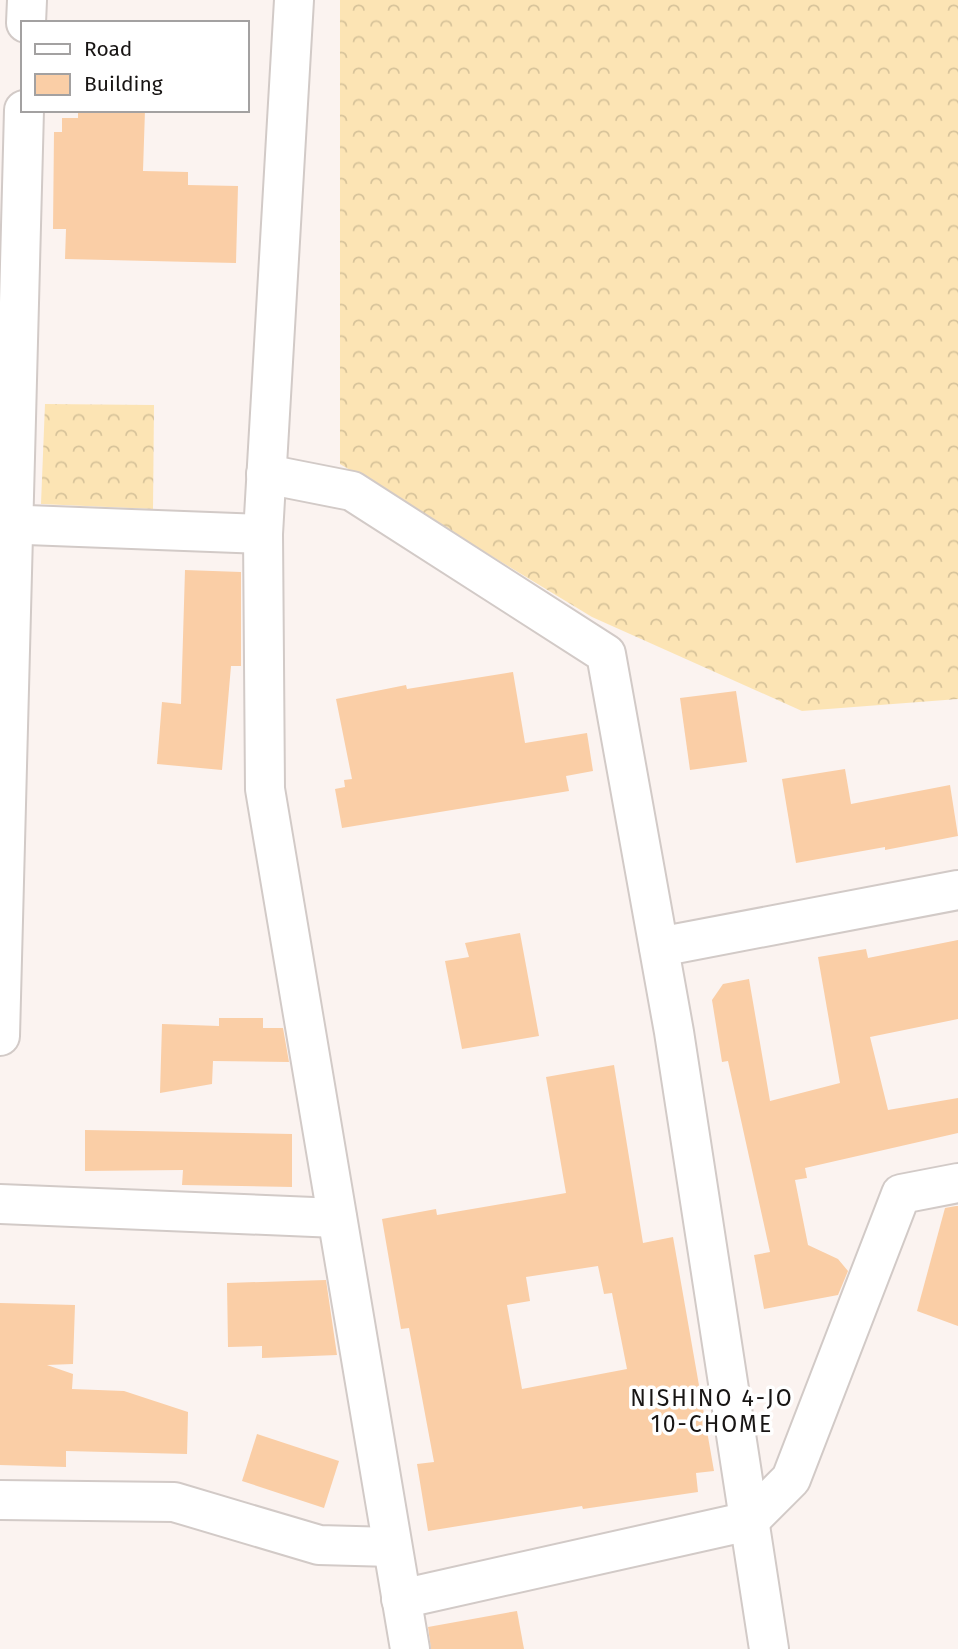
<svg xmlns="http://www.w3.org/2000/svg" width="958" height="1649" viewBox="0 0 958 1649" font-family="'Fira Sans',sans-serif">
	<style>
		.forest { fill: url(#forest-crowns) }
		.building { fill: #facea6; fill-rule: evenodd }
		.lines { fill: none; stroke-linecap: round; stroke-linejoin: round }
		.street-casing { stroke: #d2cac7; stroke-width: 42 }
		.street { stroke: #fff; stroke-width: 38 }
		.labels { text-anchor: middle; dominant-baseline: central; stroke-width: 7; stroke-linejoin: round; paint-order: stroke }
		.neighbourhood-label { font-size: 23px; letter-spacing: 2px; fill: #181514; stroke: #fff }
	</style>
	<defs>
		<pattern id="forest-crowns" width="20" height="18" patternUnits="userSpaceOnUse" patternTransform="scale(1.75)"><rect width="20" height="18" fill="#fce4b4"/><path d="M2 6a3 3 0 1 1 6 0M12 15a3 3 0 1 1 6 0" fill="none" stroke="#d7c39a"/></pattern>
	</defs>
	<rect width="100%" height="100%" fill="#fbf3f0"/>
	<g class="forest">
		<path d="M340,0H958V699L802,711L592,617L340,464Z"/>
		<path d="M45,404L154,405L153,509L41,504Z"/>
	</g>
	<g class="building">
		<path d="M78,110H145L143,171L188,172V185L238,186L236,263L65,259L66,229H53L54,132H62V118H78Z"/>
		<path d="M185,570L241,572V666H231L222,770L157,764L162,702L181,704Z"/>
		<path d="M513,672L525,743L587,733L593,771L566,776L569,791L342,828L335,789L345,787L344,780L352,779L336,699L406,685L407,689Z"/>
		<path d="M736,691L747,762L690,770L680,698Z"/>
		<path d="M845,769L851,804L950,785L958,836L885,850V847L796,863L782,779Z"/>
		<path d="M520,933L539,1036L462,1049L445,961L469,957L465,943Z"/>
		<path d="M958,940V1019L870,1037L888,1110L958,1098V1133L805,1168L807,1178L795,1180L808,1245L838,1259L848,1271L838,1295L764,1309L754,1255L770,1252L728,1061L722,1062L712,1000L723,984L749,979L770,1101L840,1083L818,957L866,949L868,958Z"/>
		<path d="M219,1018H263V1028H283L289,1062L213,1061L212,1084L160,1093L162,1024L219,1026Z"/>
		<path d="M614,1065L643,1243L673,1237L714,1471L696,1473L698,1492L583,1509L582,1506L428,1531L417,1464L434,1462L409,1328L401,1329L382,1219L436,1209L437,1215L566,1193L546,1077ZM598,1266L604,1294L612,1293L627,1369L522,1389L507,1305L530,1301L526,1277Z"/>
		<path d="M85,1130L292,1134V1187L182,1185L183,1170L85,1171Z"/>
		<path d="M956,1206H958V1326L917,1311L945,1208Z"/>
		<path d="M326,1280L337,1355L262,1358V1346L228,1347L227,1283Z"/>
		<path d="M0,1303L75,1305L73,1364L47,1365L73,1374L72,1389L124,1391L188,1412L187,1454L66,1451V1467L0,1465Z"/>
		<path d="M257,1434L339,1461L324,1508L242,1481Z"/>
		<path d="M517,1611L524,1649H431L428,1627Z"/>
	</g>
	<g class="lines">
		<g class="street-casing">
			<g id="street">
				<path d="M294,0L263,534L265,789L410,1649"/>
				<path d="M26,23L27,0"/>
				<path d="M266,474L352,491L606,654L674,1032L769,1649"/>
				<path d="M0,524L263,534"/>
				<path d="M659,947L958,890"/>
				<path d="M0,1036L24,110"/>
				<path d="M0,1204L337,1218"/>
				<path d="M0,1500L174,1502L319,1545L392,1547"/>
				<path d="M401,1599L749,1521L791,1479L901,1194L958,1183"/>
			</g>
		</g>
		<use href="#street" class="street"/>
	</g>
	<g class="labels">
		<g class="neighbourhood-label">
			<text x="712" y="1398">NISHINO 4-JO<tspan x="712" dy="26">10-CHOME</tspan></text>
		</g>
	</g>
	<rect x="21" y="21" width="228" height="91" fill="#ffffff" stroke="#a3a1a1" stroke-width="2"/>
	<rect x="35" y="44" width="35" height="10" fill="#ffffff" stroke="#a3a1a1" stroke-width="2"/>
	<text x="84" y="56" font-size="21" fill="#181514">Road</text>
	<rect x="35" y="74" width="35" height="21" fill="#facea6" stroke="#a3a1a1" stroke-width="2"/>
	<text x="84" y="91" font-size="21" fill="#181514">Building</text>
</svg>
